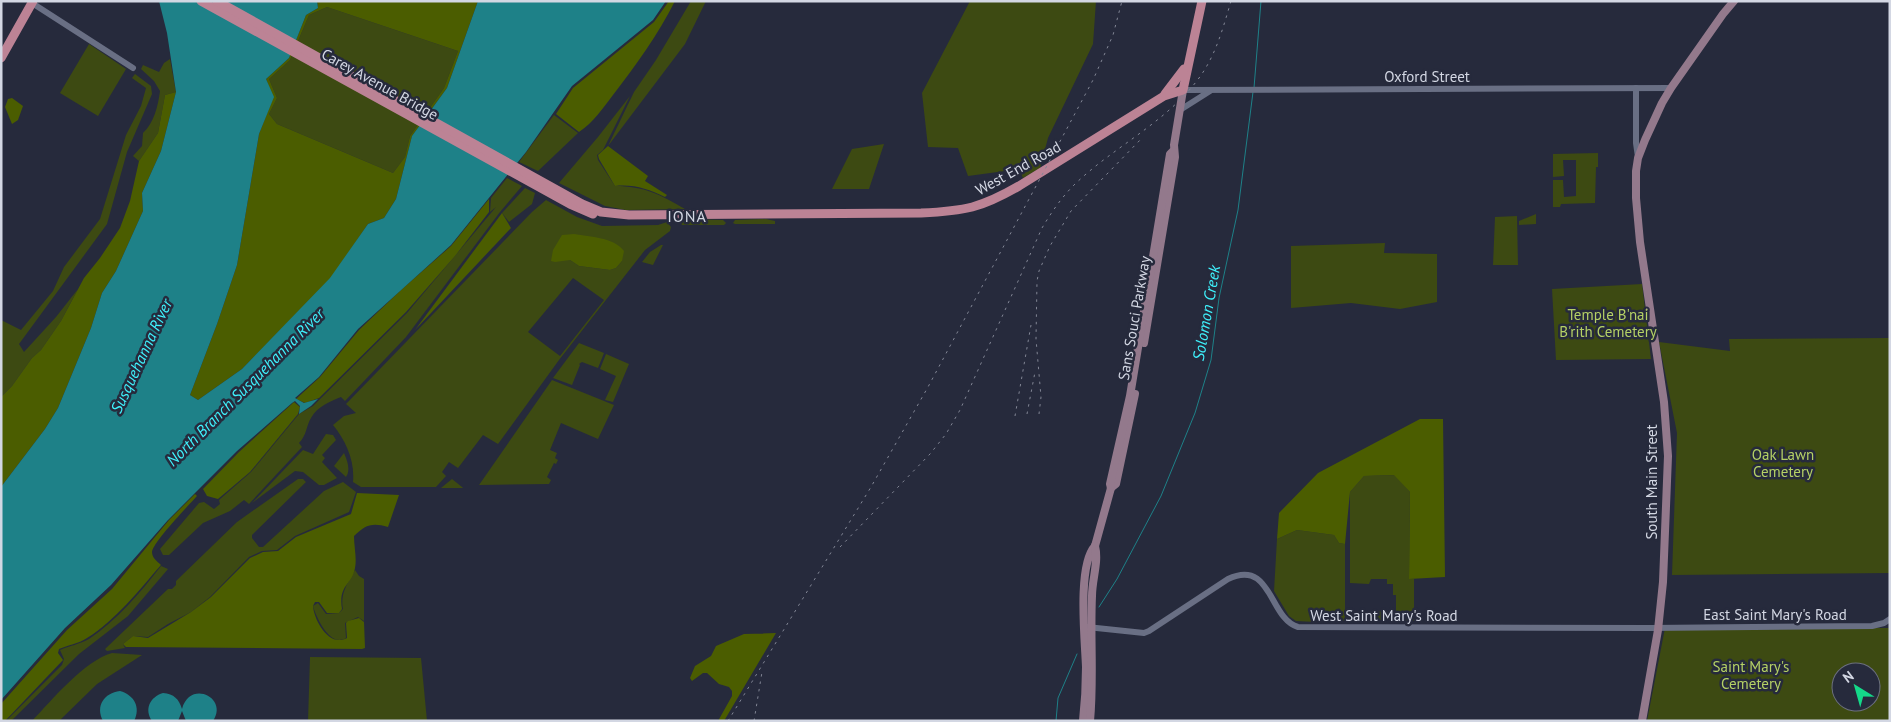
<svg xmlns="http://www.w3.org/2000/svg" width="1891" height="722" viewBox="0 0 1891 722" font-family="'PT Sans',sans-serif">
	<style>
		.green { fill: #3d4a12; fill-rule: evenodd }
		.forest { fill: #4b5d00; fill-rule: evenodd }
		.water { fill: #1e8188 }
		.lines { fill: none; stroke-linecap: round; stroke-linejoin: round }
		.stream { stroke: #1e8188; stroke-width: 1 }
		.tertiary { stroke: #696f84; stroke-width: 6 }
		.secondary { stroke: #93798c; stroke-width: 8 }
		.primary { stroke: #bc8395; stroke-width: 9 }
		.rail { stroke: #828695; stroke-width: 1; stroke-dasharray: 2.5 5; stroke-linecap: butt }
		.labels { text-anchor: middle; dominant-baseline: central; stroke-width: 5; stroke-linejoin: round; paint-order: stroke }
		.street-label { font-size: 15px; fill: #d3d7e3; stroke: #262a3c }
		.park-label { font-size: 15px; fill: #b5d165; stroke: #262a3c }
		.neighbourhood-label { font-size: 16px; letter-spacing: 1px; fill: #d3d7e3; stroke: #262a3c }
		.water-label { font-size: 16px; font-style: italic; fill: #3ff2fd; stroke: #262a3c }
	</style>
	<rect width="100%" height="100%" fill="#262a3c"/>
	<g class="green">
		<path d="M691,1H706L685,44L608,146L634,92L656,60Z"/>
		<path d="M970,1H1096L1093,44L1048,138L1040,168L1023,178L1019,169L968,176L958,148L928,147L922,93Z"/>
		<path d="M327,7L458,51L444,88L410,136L405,157L393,173L277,124L269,114L277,98L269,79L290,60L309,15Z"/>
		<path d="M89,44L126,69L98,116L60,93Z"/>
		<path d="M170,59L176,92L165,95L158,133L139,161L133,156L142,146L143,133C154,123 158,106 160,91L154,81L141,69L143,65L159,72L164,63Z"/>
		<path d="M135,74L151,86L152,94L127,152L107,224L19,344L24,352L56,317L78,289L61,321L41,350L32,358L12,386L1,397V320L21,330L53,291L64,267L100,219L126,135L141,106L146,88L132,78Z"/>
		<path d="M630,96L603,150L597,155L598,160L615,186C644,186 661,195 685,209L626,210L605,206L559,183L598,137Z"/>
		<path d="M554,115L578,133L538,171L519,162Z"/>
		<path d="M884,144L869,189H832L852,149Z"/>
		<path d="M1598,153V167H1596L1595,203L1561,204L1560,207H1553V180H1563L1564,197L1576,196V160H1563L1564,176L1553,177V154Z"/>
		<path d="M507,178L522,186L500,212L406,337L345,401L341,397C329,402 318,406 311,418C306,426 307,435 299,443L302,447L249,504L244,500L230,511L203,523L169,555H163L160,549L199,503L204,502L214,509L220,504L219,500L251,472L299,414L313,406L407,313L496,207L490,212L491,198Z"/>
		<path d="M525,188L535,193L532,204L509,222L502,213Z"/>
		<path d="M546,200L577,217L602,226L658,225L667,222L671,227L670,231L645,250L559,360L498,444L483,435L458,468L449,462L442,472L446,476L436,487H361L353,482C355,461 346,441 333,425L344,416L356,413L346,404L532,212ZM570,260L622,261L616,268L610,270L579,266ZM573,278L604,300L560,356L528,332Z"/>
		<path d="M1536,214V224L1519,225V221Z"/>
		<path d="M1517,216L1518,265H1493L1495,217Z"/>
		<path d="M681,219L723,220L726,223L724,225H682L680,222Z"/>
		<path d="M766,219L775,221V224H735L733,223L735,220Z"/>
		<path d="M1385,243L1384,253L1437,254V302L1400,309L1351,303L1291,308V246Z"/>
		<path d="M661,245H663L653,265L642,262L650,252Z"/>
		<path d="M1642,284L1651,359L1556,360L1552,289Z"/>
		<path d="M1890,338V573L1672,575L1677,433L1659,342L1730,351L1729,339Z"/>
		<path d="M579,343L604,353L598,368L582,362L579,364L580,365L572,385L553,378Z"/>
		<path d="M606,354L629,364L613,402L605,400L616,376L600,369Z"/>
		<path d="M552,380L614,405L598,439L561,423L550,450L557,453L555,458L558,460L556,464L554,463L547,477L551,480L549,484L479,485Z"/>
		<path d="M326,434L333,435L336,440L322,455L325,458L322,462L337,478L324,485H319L303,472L295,471L252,503L303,450L313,454Z"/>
		<path d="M344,453C347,460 351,470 346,477L334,466Z"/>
		<path d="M1395,475L1410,492L1409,579H1414V621L1388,620V611H1396V595H1393V584H1387V579H1371L1369,584L1350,583V492L1364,476Z"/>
		<path d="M298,479H303L306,482L252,535V538L259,547H263L324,491L343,482L356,492L349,512L295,536L277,550L262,551L249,557L210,597L191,612L168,624L148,637L133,636L123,644L125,648L107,651L105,649L168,589H172L176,585V581L237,522Z"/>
		<path d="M452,479L462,487L463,488H441Z"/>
		<path d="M1297,530L1334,535L1339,543L1345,544V621L1322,619L1316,622L1296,621L1289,616L1274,591L1277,539Z"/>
		<path d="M161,566L168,569L128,616L79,654L11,721H6L62,665L64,659L60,650C69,646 80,644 89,639C117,620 141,592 161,566Z"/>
		<path d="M355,570L359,576L364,579V621L358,617L345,623L346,638C330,648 316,617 313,606L318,603L326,614L339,613L343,609C340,593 348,583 355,570Z"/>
		<path d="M1372,611V620H1353L1354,612Z"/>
		<path d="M1386,611V620H1374V612Z"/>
		<path d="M1665,628H1890V721H1647ZM1841,672H1871V702H1841Z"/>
		<path d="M112,653L142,655L97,684L59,721H32C52,700 84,661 112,653Z"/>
		<path d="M310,657L421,658L427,721H308Z"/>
	</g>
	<g class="forest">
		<path d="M317,1H478L447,88L412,136L396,199L384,218L368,224L331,278L242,369L198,400L190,395L217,324L237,265L259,134L273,98L266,79L289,58L306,15L318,8ZM327,7L458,51L444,88L410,136L405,157L393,173L277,124L269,114L277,98L269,79L290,60L309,15Z"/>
		<path d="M669,1H675C658,35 636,65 613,95C603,108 593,123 579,132L556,114L573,88L654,22Z"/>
		<path d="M176,92L161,151L142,193L143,211L116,271L102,293L91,328L58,408L45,429L1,487V397L12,386L32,358L41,350L61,321L84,278L100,258L120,228L130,201L139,161L158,133L165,95Z"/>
		<path d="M12,98L23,106L18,120L12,124L5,107L8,99Z"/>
		<path d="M608,146L648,176L645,181L667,195L665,197C648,189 634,184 615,186L599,159L598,155Z"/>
		<path d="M489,199V212L455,256L406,312L319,398L305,403L296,399L320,377L359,330L401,290L451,246Z"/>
		<path d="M502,213L511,228L415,330Z"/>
		<path d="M574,234C591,237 613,237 624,251L622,261L616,268L610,270L579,266L570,260L555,262L551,261L553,250L562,235Z"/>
		<path d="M294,402L300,407L298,414L250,472L218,499L207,496L203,489L239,452Z"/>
		<path d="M1420,419H1443L1445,577L1409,579L1410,492L1394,475L1364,476L1350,492L1345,544L1339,543L1334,535L1297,530L1277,539L1279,513L1318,473Z"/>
		<path d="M357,493L399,495L388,527C372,522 365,525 354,536C354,546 357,559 355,568C352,585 338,585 342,609L339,613H327L319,602H315L313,606C314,620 329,648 347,638L346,623L348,621L359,618L364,622L365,648L362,649L126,647L123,644L133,636L148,638L191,612L211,597L250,558L263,552L278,551L296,537L351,514Z"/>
		<path d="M195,494L197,496C189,505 153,542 152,552C152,558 157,561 161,565C140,589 115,621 87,638C78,644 68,645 59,649L58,653L63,660L5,721H1V704L67,630L112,589L169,520Z"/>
		<path d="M776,633L724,721H718L732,696V691L729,687L719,684L707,673H703L692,681L690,678L695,666L711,656L716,646L744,634Z"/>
	</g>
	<g class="water">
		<path d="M159,1H317L318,8L306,15L289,58L266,79L274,97L259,134L237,265L217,324L190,395L198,400L242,369L330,278L368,224L384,218L396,199L412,136L447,88L478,1H666L653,20L572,86L526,152L451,245L358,329L319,377L295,398L304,403L318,399L311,406L299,414L300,406L295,401L292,403L237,451L168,520L111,585L65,628L1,700V487L45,429L58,408L91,328L102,293L116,271L143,211L142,193L161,151L176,92L167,33Z"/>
		<path d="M120,691C134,695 141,707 134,721H103C95,706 104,693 120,691Z"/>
		<path d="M163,693C174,694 179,699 182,709C190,679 229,698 213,721H186L182,711L178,721H152C144,709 150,697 163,693Z"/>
	</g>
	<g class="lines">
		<g class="stream">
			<path d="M1254,88L1261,1"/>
			<path d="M1099,607L1117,579L1161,496L1195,413L1211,360L1219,298L1238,210L1253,92"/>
			<path d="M1056,721L1058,698L1077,654"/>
		</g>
		<g class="tertiary">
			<path d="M32,3L133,68"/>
			<path d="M1636,88V143L1638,157"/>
			<path d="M1183,90L1671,88"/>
			<path d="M1180,110L1210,91"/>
			<path d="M1087,627L1144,633L1149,631L1228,579C1272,558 1269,619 1298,627L1650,628L1872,626L1884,623L1890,619"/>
		</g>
		<g class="secondary">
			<path d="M1144,343L1175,157L1174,145L1183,90"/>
			<path d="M1111,488L1116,484L1135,394"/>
			<path d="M1083,721C1085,703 1086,685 1086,667C1085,640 1077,565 1095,546L1111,488L1110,484L1130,396L1170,154L1173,151"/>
			<path d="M1090,721C1094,679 1090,638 1092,596C1092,579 1099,562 1095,546"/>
			<path d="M1642,721L1658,630L1663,582L1668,456L1664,402L1640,242L1636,198V171L1638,158L1645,140L1662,103L1671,88L1723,14L1734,1"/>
		</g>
		<g class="primary">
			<path d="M201,1L570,204L593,214"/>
			<path d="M217,1L582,204L601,212L629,215L921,213C965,211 981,208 1019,186L1164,96L1183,90L1202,1"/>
			<path d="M1,58L33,1"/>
			<path d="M1165,94L1184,69"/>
		</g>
		<g class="rail">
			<path d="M1027,414L1035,372"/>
			<path d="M1039,414L1041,397L1036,339L1037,281L1039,271L1050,246L1071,211L1143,137"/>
			<path d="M1015,416L1031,325"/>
			<path d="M840,547L930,454L946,434L960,410L1042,228C1051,213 1061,198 1074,185C1113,147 1166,123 1199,78C1216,55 1223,28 1231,1"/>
			<path d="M728,721L871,487L928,387L1093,80L1113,35L1122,1"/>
			<path d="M754,721L762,672"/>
		</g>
	</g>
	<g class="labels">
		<g class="street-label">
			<text x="1427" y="76">Oxford Street</text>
			<text transform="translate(380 84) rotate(29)">Carey Avenue Bridge</text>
			<text transform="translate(1018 168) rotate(-29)">West End Road</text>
			<text transform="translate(1134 318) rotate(-80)">Sans Souci Parkway</text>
			<text transform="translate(1651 482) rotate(-90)">South Main Street</text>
			<text x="1775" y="614">East Saint Mary's Road</text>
			<text x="1384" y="615">West Saint Mary's Road</text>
		</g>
		<g class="park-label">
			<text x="1608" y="314">Temple B'nai<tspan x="1608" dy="17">B'rith Cemetery</tspan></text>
			<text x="1783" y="454">Oak Lawn<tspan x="1783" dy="17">Cemetery</tspan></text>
			<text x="1751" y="666">Saint Mary's<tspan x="1751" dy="17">Cemetery</tspan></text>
		</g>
		<g class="neighbourhood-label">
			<text x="687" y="216">IONA</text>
		</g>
		<g class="water-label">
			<text transform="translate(1206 313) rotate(-80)">Solomon Creek</text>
			<text transform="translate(141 356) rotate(-65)">Susquehanna River</text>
			<text transform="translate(245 387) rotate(-45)">North Branch Susquehanna River</text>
		</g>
	</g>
	<rect width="1891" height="722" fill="none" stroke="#d3d7e3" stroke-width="5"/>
	<g transform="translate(1856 687) rotate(323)"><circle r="24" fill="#262a3c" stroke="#6b6f7f"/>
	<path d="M0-4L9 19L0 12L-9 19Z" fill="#14d989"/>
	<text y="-8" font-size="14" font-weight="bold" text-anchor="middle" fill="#d3d7e3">N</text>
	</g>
</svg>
